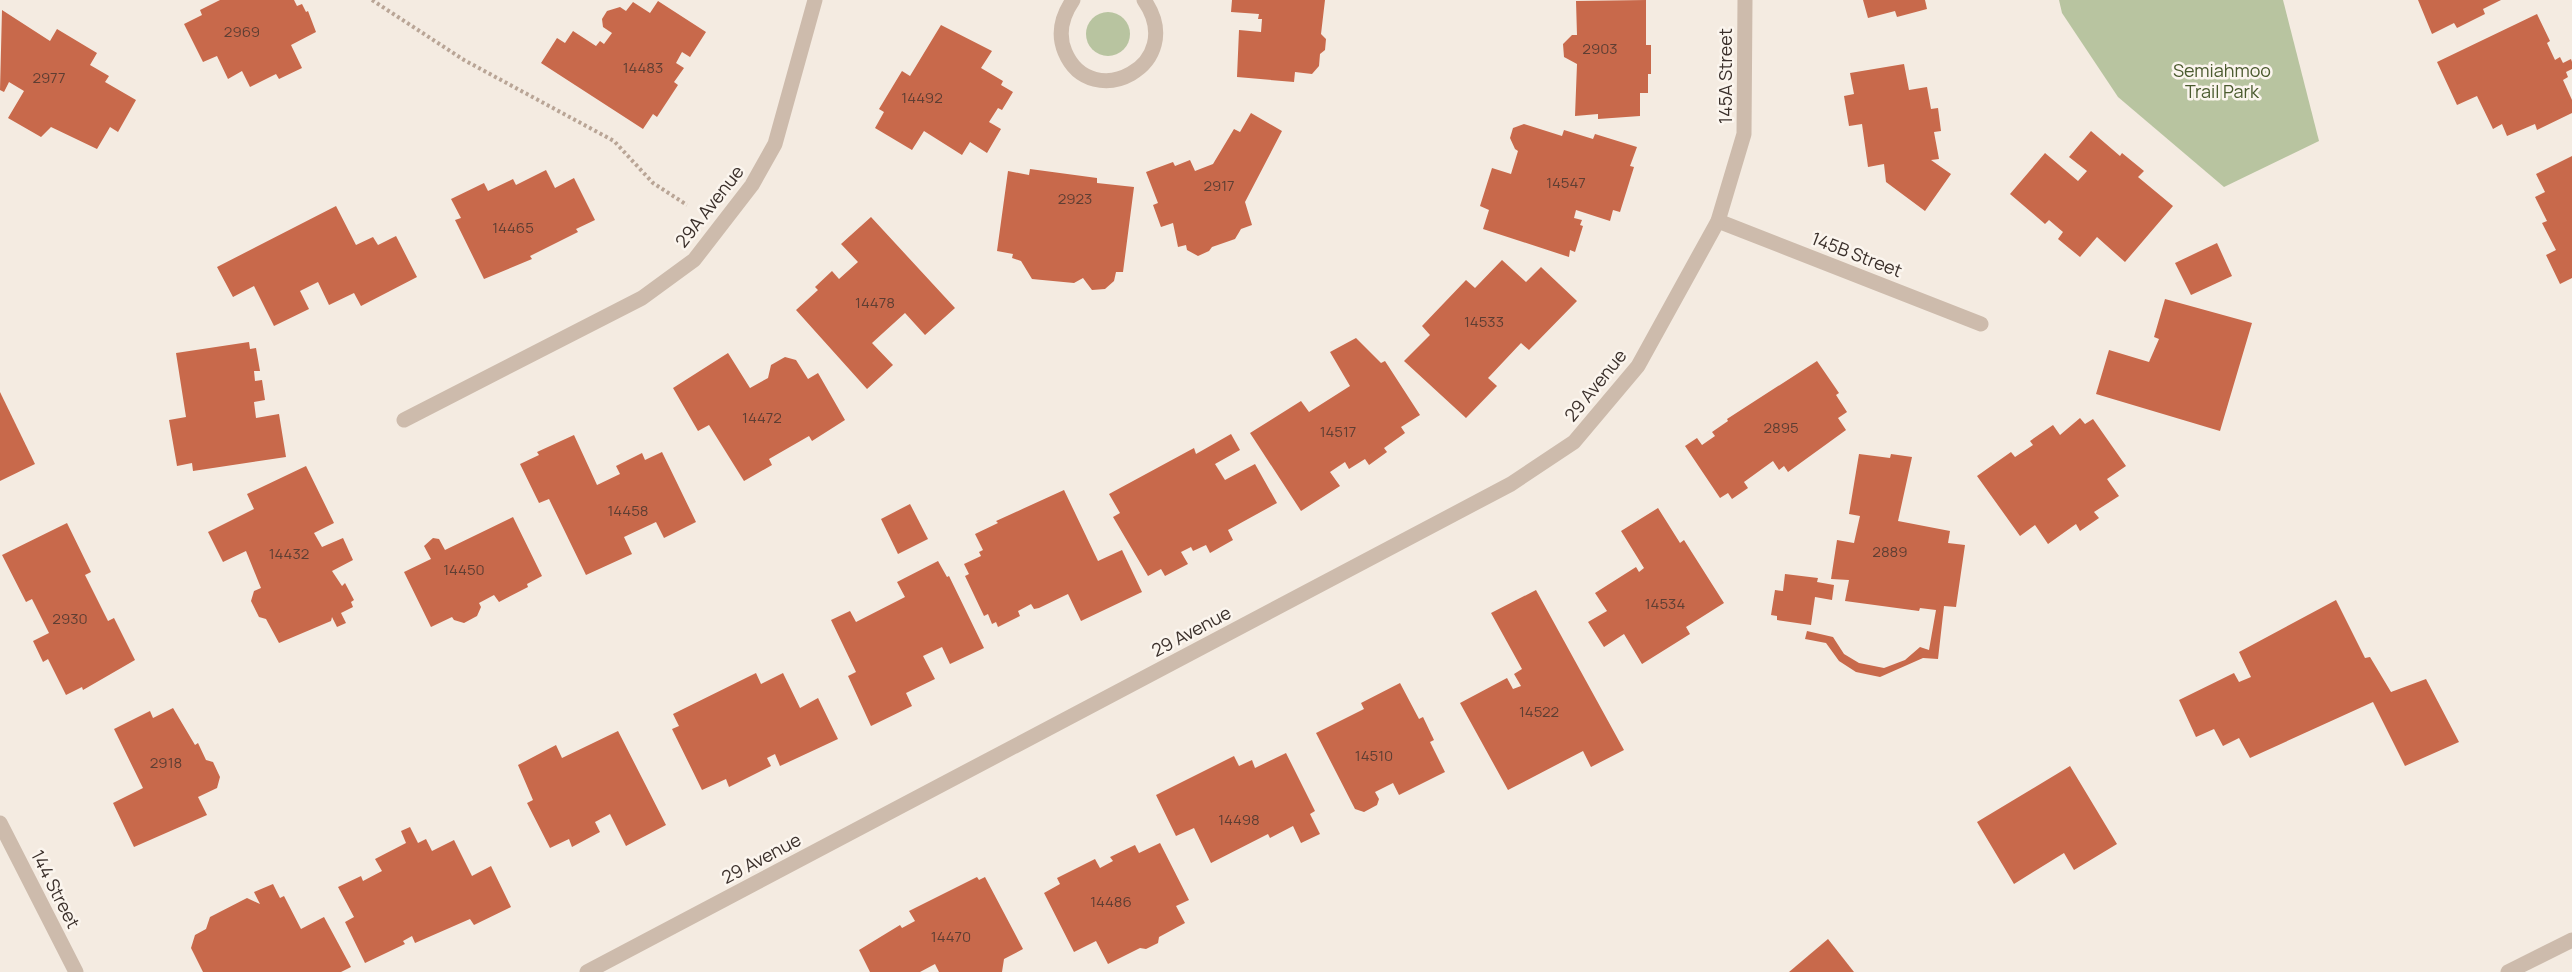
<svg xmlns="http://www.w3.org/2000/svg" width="2572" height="972" viewBox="0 0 2572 972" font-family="Manrope,sans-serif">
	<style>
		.green { fill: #b8c4a0 }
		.building { fill: #c8694b }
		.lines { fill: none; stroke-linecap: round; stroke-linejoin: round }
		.path { stroke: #b9a596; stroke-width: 4; stroke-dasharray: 3 3; stroke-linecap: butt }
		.minor { stroke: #cdbbac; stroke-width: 15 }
		.labels { text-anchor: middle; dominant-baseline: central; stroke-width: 5; stroke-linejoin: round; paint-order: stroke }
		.number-label { font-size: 15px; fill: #5e3e33 }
		.park-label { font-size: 18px; fill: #4a5a2e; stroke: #fbf5ee }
		.street-label { font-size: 18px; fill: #3b302b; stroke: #fbf5ee }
	</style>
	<rect width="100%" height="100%" fill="#f4ebe1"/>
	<g class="green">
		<path d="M2059,0H2283L2319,141L2224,187L2118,97L2062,13Z"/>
		<circle cx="1108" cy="34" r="22"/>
	</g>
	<g class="building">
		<path d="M220,0H294L297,6L302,4L306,12L308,11L316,32L291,45L302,68L279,79L276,74L250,87L242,71L228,79L217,56L203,62L184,24L202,15L200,10Z"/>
		<path d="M1232,0H1325L1321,34L1326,39L1325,50L1320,54L1319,66L1312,74L1295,72L1294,82L1237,77L1239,30L1261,32L1262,19H1258L1259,14L1231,12Z"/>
		<path d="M1646,0V45H1651V74H1648V93H1640V116L1598,119V114L1575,116L1577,64L1564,57L1563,44L1572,35H1577L1576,1Z"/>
		<path d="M1863,0H1925L1927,9L1897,17L1895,11L1868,18Z"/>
		<path d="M2418,0H2501L2483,9L2485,14L2457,28L2454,23L2432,34Z"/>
		<path d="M658,1L706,32L690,57L682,52L676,63L684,68L674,82L678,85L657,117L653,114L643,129L541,63L557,38L565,43L573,31L596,46L600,41L604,44L612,33L603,27L602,19L607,11L620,7L626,11L633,2L650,13Z"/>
		<path d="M2,10L50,41L57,29L97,53L90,65L109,76L105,82L136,100L118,132L110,127L97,149L51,127L41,137L8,118L24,91L9,82L4,92L0,90Z"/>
		<path d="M2537,14L2550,41L2547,43L2555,60L2560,57L2563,63L2571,59L2572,62V69L2566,72L2568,77L2563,80L2572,100V113L2537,130L2535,124L2507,136L2502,124L2493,129L2477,96L2457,105L2437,62Z"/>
		<path d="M941,25L992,51L981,68L1003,81L1001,85L1013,92L1002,110L998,108L989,122L1001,129L987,153L970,142L962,155L924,131L912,150L875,128L884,112L879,109L902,71L910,76Z"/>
		<path d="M1904,64L1909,90L1927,87L1931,109L1938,108L1941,131L1934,132L1939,159L1931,160L1951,174L1925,211L1886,182L1884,164L1868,167L1862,124L1849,126L1844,96L1854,94L1850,73Z"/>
		<path d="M1251,113L1282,131L1245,202L1252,225L1241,229L1235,239L1212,247L1209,251L1198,256L1187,250L1186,245L1178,247L1173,223L1161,227L1153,205L1158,203L1146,172L1173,162L1175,166L1190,160L1195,171L1213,164L1234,129L1240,132Z"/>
		<path d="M1524,124L1562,136L1564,130L1593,139L1595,134L1637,147L1630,166L1634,167L1620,212L1613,210L1610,221L1576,210L1574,218L1582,220L1580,225L1583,226L1575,252L1570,250L1569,257L1483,229L1489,210L1480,206L1492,168L1511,174L1518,151L1515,149L1510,138L1513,128Z"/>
		<path d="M2091,131L2120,156L2122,153L2144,171L2138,177L2173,206L2125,262L2097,237L2080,257L2058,239L2063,232L2049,220L2045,224L2010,194L2045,153L2078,181L2087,171L2069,157Z"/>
		<path d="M2572,156V278L2560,284L2546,255L2556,250L2542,223L2547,221L2535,197L2545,192L2536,174Z"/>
		<path d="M1030,169L1097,178V183L1134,187L1123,272H1116L1114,281L1105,289L1092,290L1083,278L1074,283L1032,279L1021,261L1012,258L1013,254L997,251L1008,171L1029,175Z"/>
		<path d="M546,170L555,188L574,178L595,220L576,229L578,232L530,256L532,259L484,279L455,220L461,218L451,199L484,183L488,191L513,179L516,185Z"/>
		<path d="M336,206L356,245L373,237L378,245L396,236L417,277L361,306L354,293L329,305L318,282L300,291L309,309L274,326L254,286L233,297L217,267Z"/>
		<path d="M871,217L955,308L925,335L905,313L872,343L893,365L867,389L796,310L818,290L815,287L832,271L839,279L858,262L841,244Z"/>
		<path d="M2217,243L2232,276L2191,295L2175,263Z"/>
		<path d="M1502,260L1526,282L1541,267L1577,301L1529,350L1521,343L1488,378L1497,386L1466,418L1404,361L1430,335L1422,326L1466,280L1475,288Z"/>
		<path d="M2165,299L2252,323L2220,431L2096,394L2109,350L2149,362L2159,339L2154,337Z"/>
		<path d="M1356,338L1381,363L1385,361L1420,415L1401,427L1405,433L1384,448L1387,452L1369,465L1365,459L1349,469L1345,462L1330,472L1340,486L1301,511L1250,433L1301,401L1309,412L1350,386L1330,352Z"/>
		<path d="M249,342L250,349L256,348L260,371H254L255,381L262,380L265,400L254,402L256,418L279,414L286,457L193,471L192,463L177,466L169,420L186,417L176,353Z"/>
		<path d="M728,353L750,388L768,378L771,365L785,357L796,360L808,379L818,373L845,420L812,441L809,436L769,459L772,465L744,481L709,425L698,431L673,388Z"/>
		<path d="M1817,361L1839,393L1836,395L1847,412L1838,418L1846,430L1788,472L1784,466L1779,470L1773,461L1744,482L1748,488L1732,499L1728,493L1720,498L1685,446L1697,438L1702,445L1715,436L1712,432L1728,421L1727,419Z"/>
		<path d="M0,392L35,464L0,481Z"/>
		<path d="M2080,418L2085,424L2093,419L2126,466L2107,479L2119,496L2094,512L2099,518L2080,531L2076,524L2048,544L2035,525L2020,536L1977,476L2011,452L2015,457L2033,445L2030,441L2053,425L2060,435Z"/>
		<path d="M1231,434L1240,450L1215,464L1225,480L1255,464L1277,503L1228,530L1233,540L1210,553L1206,545L1193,551L1191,547L1181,552L1188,564L1165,576L1161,569L1148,576L1113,517L1120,513L1109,494L1194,448L1196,454Z"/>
		<path d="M574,435L597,485L620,474L616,466L642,453L645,460L662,452L696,522L664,538L656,522L624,537L632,554L586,575L549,499L539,503L520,464L539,455L537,452Z"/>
		<path d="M1859,454L1890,458L1891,454L1912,457L1898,521L1950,531L1948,543L1965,545L1956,607L1944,606L1938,659L1923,658L1880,677L1856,672L1839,661L1826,643L1805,639L1807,631L1833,637L1844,654L1859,663L1884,668L1905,660L1920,647L1929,650L1936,610L1920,608L1919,611L1845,601L1849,580L1831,579L1837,540L1854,543L1860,516L1849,514Z"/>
		<path d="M306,466L334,523L314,533L322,547L343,538L353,560L332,571L342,586L345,583L354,600L351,602L353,607L341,613L346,623L337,627L332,617L331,621L279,643L266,619L259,617L251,601L254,591L261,588L246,551L223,562L208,532L254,509L247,494Z"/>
		<path d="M1064,490L1098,561L1122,550L1142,592L1081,621L1068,594L1039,608L1034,609L1031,604L1018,611L1020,616L998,627L996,622L992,624L988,614L984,616L965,576L969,574L964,564L981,556L979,552L983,550L975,534L998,523L996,521Z"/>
		<path d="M910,504L928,539L898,554L881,519Z"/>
		<path d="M1658,508L1680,543L1684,540L1724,603L1686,627L1690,634L1642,664L1624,634L1604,647L1588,622L1607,611L1595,593L1636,567L1639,572L1644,568L1621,531Z"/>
		<path d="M513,517L542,576L527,584L528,587L499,602L494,595L479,603L481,607L477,616L464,623L454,620L452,617L431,627L404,572L431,559L424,546L433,538L439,539L445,550Z"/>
		<path d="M67,523L91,572L85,575L108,621L114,618L135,660L83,690L82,687L66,695L48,659L43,662L33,641L49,633L32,599L26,602L2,555Z"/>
		<path d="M938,561L947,577L949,576L984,648L950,664L942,647L923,656L935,679L906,693L912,706L871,726L848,676L856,672L831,620L850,611L856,622L905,597L897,582Z"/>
		<path d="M1785,574L1818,578L1817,582L1834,585L1832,600L1815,597L1811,625L1777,620V616L1771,615L1775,590L1783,591Z"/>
		<path d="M1536,590L1624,750L1591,767L1583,751L1508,790L1460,703L1507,678L1513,689L1521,686L1514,674L1522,669L1491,613Z"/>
		<path d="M2336,600L2365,658L2370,657L2391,692L2426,679L2459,742L2405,766L2373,702L2250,758L2239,738L2223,746L2214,729L2196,737L2179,700L2234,673L2239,682L2251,677L2239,652Z"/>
		<path d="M756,673L761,684L783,673L800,708L818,698L838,739L780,766L775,754L767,758L771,766L729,787L726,779L702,790L672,729L679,726L673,714Z"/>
		<path d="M1400,683L1419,719L1423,717L1434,740L1430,742L1445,772L1399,795L1393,783L1375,792L1379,799L1377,805L1364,812L1355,809L1316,733L1364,709L1361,703Z"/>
		<path d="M173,708L195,745L198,743L206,760L213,762L220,777L217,788L198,797L207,815L134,847L113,803L143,788L114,729L150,711L153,718Z"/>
		<path d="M618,731L666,825L626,846L610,814L595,822L600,832L572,847L569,839L550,848L527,803L533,800L518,765L556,745L562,758Z"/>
		<path d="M1286,753L1315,811L1310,814L1320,834L1301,843L1293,826L1270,838L1268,834L1211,863L1194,828L1176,836L1156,795L1234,756L1239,766L1252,760L1255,768Z"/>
		<path d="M2070,766L2117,844L2074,870L2064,853L2014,884L1977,822Z"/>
		<path d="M410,827L418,843L426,839L432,851L454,840L472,876L491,866L511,907L474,925L470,919L415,943L412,936L403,941L405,944L365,963L345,922L354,917L338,887L361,876L363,881L382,871L375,859L406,843L401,831Z"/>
		<path d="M1160,843L1189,900L1176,906L1185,923L1159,937L1158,943L1146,949L1140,948L1108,964L1096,941L1074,952L1044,893L1060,884L1057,878L1095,859L1100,868L1113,861L1110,857L1135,845L1139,853Z"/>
		<path d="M977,877L979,880L985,877L1023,949L1004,959L1002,972H939L935,964L920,972H870L859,950L900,925L902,928L915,921L909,911Z"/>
		<path d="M273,884L280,898L284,896L301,929L324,917L351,967L341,972H203L191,948L195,935L206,929L210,917L247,898L260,904L254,892Z"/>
		<path d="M1828,939L1854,972H1789Z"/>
	</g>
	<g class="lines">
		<path class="path" d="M372,0L464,60L614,141L653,183L687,205"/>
		<g class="minor">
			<path d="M1073,0C1062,16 1057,33 1065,52C1091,114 1189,65 1144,0"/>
			<path d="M1718,221L1981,324"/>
			<path d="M404,420L642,298L694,260L752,185L775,144L815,0"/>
			<path d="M0,823L76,972"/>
			<path d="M587,972L1511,484L1574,442L1638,366L1718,221L1744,134L1745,0"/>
			<path d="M2508,972L2572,940"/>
		</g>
	</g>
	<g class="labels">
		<g class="number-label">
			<text x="242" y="31">2969</text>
			<text x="1600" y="48">2903</text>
			<text x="643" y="67">14483</text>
			<text x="49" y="77">2977</text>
			<text x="922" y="97">14492</text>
			<text x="1566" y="182">14547</text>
			<text x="1219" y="185">2917</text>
			<text x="1075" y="198">2923</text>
			<text x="513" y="227">14465</text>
			<text x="875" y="302">14478</text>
			<text x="1484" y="321">14533</text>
			<text x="762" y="417">14472</text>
			<text x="1781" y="427">2895</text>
			<text x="1338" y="431">14517</text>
			<text x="628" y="510">14458</text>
			<text x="1890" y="551">2889</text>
			<text x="289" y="553">14432</text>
			<text x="464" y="569">14450</text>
			<text x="1665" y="603">14534</text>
			<text x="70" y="618">2930</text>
			<text x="1539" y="711">14522</text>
			<text x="1374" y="755">14510</text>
			<text x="166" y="762">2918</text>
			<text x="1239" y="819">14498</text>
			<text x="1111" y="901">14486</text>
			<text x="951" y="936">14470</text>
		</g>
		<g class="park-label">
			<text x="2222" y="70">Semiahmoo<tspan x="2222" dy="21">Trail Park</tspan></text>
		</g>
		<g class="street-label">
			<text transform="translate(1725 76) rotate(-90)">145A Street</text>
			<text transform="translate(709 206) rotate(-52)">29A Avenue</text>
			<text transform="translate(1857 254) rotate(21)">145B Street</text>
			<text transform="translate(1595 385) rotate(-51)">29 Avenue</text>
			<text transform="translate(1191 631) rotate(-28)">29 Avenue</text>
			<text transform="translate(761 858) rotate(-28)">29 Avenue</text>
			<text transform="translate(56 889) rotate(63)">144 Street</text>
		</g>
	</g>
</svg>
